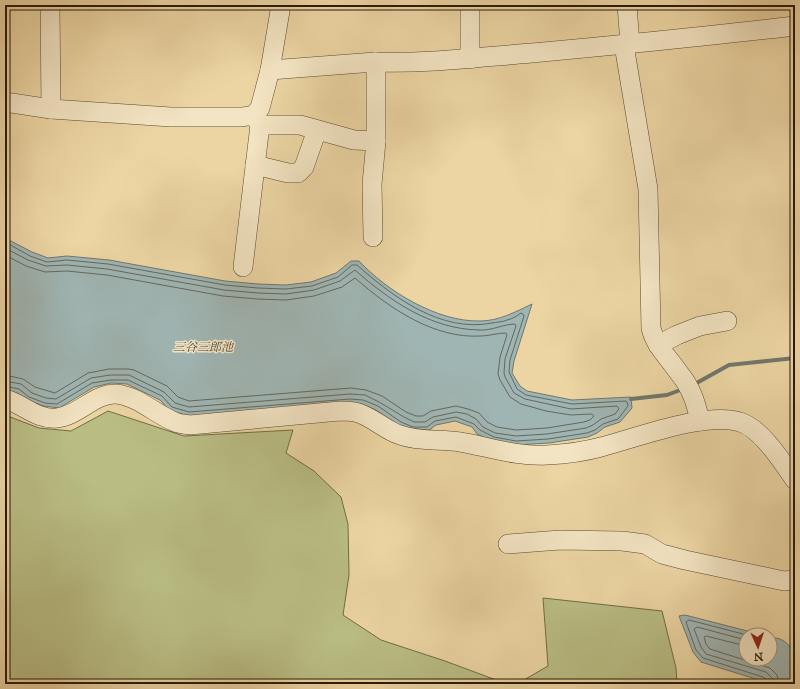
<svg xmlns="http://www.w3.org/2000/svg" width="800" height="689" viewBox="0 0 800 689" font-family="'IM FELL Great Primer','Noto Serif JP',serif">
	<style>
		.green { fill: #b9bd84; stroke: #716c46 }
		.water { fill: #9fb5b3; stroke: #70776e }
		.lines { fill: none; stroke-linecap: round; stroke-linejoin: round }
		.shore { stroke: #64685d; stroke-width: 1 }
		.stream { stroke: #70776e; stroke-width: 4 }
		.minor-casing { stroke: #5a492e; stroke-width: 20 }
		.minor { stroke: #f3e4c3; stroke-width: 19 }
		.labels { text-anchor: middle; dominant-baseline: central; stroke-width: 3; stroke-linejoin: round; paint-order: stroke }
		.water-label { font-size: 12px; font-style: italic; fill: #4c483b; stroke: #f3e4c3 }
	</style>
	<rect width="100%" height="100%" fill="#ecd5a3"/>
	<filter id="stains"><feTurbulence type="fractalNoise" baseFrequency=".005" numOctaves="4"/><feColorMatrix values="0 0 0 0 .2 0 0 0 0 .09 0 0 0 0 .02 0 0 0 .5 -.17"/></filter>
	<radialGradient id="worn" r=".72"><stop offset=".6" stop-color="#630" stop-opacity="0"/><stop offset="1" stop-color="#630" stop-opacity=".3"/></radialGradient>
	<g class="green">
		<path d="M108,411L184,436L293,430L286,453L314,471L341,497L348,524L349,575L343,615L381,640L445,661L507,684H5V415L39,428L71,431Z"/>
		<path d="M543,598L662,611L676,668L677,684H517L548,666Z"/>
	</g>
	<g class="water">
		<path d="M5,238L32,252L48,258L67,256L109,260L225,281L258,284L286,285L311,282L336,273L351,261H359C387,291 437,322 480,321C499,321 515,312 532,304L514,361L512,373L520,386L527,391L572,400L631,397L632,408L620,422L605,427L597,433L588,437L549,443L515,445L492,441L477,434L472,427L455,421L436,425L428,431H412L399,425L376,410L362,404L349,403L188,416L169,410L160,400L127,384L111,383L94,387L59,408L44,406L27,401L17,393L5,390Z"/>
		<path d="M685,615L763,635H746V659H770V637C774,638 779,638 782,640C798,648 795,670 795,684H766L762,681L701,662L693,652L679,616Z"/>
	</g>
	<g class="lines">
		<g class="shore">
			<path d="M5,242L30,256L47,262L67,260L108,264L225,285L258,288L286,289L312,286L338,277L352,265H357C393,297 441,333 492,323C497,322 503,322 507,320C512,319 517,316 521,313L523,314L524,316L510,360L509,372L517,389L526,395L572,404L626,401L627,402L628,406L618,419L603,424L595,430L587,433L548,439L516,441L494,437L480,430L474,424L456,417L435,421L427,427H413L401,422L378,406L363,400L350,399L189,412L172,407L162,396L128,380H111L92,383L57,404L45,403L29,397L19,389L5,386"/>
			<path d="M5,248L28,260L46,266L67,265L107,269L224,290L258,293L286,294L314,290L340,281L355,270C390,301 431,329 479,330C491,331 504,324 515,324L516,326L505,359L504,373L505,377L514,393L525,399L571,409L617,406L619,409L615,414L601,419L593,425L586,428L547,434L516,436L495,433L483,427L476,419L467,414L456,412L433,417L425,422H414L404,417L379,402L365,395L350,394L189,407L175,403L164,392L129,375H110L91,378L56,399L46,398L32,393L21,384L5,381"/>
			<path d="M5,255L26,266L45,272L67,271L107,275L223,296L257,299L286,300L314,296L342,287L355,278C389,308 434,339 481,336C489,336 497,333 506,333L507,335L500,357L498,374L500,380L510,397L521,404L546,411L571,415L592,414L594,416L590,420L584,422L547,428L516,430L497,427L487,422L479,413L468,409L456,406L431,411L423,416H416L406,412L382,396L366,390L351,388L189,401L178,397L167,386L134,370L128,369H109L88,373L55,393L35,387L23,379L5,375"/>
			<path d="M747,635L689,620L686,622L696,650L703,658L763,677L767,680L768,684"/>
			<path d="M746,640L697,627L694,629L701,647L706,654L766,672L772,678L773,684"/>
			<path d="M746,646L706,636L704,637L706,644L710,649L770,668L777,675L779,684"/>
		</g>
		<g class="stream">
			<path d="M693,385L729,365L795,358"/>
			<path d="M631,399L667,395L683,389"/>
		</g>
		<g class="minor-casing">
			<g id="minor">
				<path d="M50,5L51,109"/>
				<path d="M627,5L630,44"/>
				<path d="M624,45L648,189L651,328C655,346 669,358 679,373C691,387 696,403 700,421"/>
				<path d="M470,59V5"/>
				<path d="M270,70L281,5"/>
				<path d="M5,102L51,109L171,117H242L254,115L260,108L270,70L375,62C427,64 480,57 532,53C620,45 708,36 795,26"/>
				<path d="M260,125H300L354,140L376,141"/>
				<path d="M255,165L288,173H298L304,167L317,130"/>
				<path d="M373,237L372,184L376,141V71L375,62"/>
				<path d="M243,267L260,125L254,115"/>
				<path d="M658,345L677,335L700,326L727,321"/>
				<path d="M5,399C23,404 37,420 57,418C78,416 95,393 116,394C138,396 155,414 175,422C179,424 185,424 190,425L340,411C345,411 350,411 355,412C372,416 384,430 400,435C420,442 441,439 460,442C489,447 518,457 547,455C565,454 583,452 601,447C636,438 706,411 740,422C761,428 783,463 795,480"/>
				<path d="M508,544L560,540L622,541L645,544L662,554L685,560L784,581L795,580"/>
			</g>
		</g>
		<use href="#minor" class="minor"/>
	</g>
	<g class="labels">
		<g class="water-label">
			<text x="203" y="347">三谷三郎池</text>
		</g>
	</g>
	<rect width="800" height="689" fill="none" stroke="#ecd5a3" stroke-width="20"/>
	<rect x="6" y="6" width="788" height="677" fill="none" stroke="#291a07" stroke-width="2"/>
	<rect x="10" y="10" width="780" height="669" fill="none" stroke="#291a07"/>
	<g transform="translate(758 647) rotate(177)"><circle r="19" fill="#f3e4c3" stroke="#a29378"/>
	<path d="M0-3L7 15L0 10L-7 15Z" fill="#8f2418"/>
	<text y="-6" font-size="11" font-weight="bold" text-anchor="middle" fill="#291a07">N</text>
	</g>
	<rect width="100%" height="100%" filter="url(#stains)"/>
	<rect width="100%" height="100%" fill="url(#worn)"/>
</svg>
